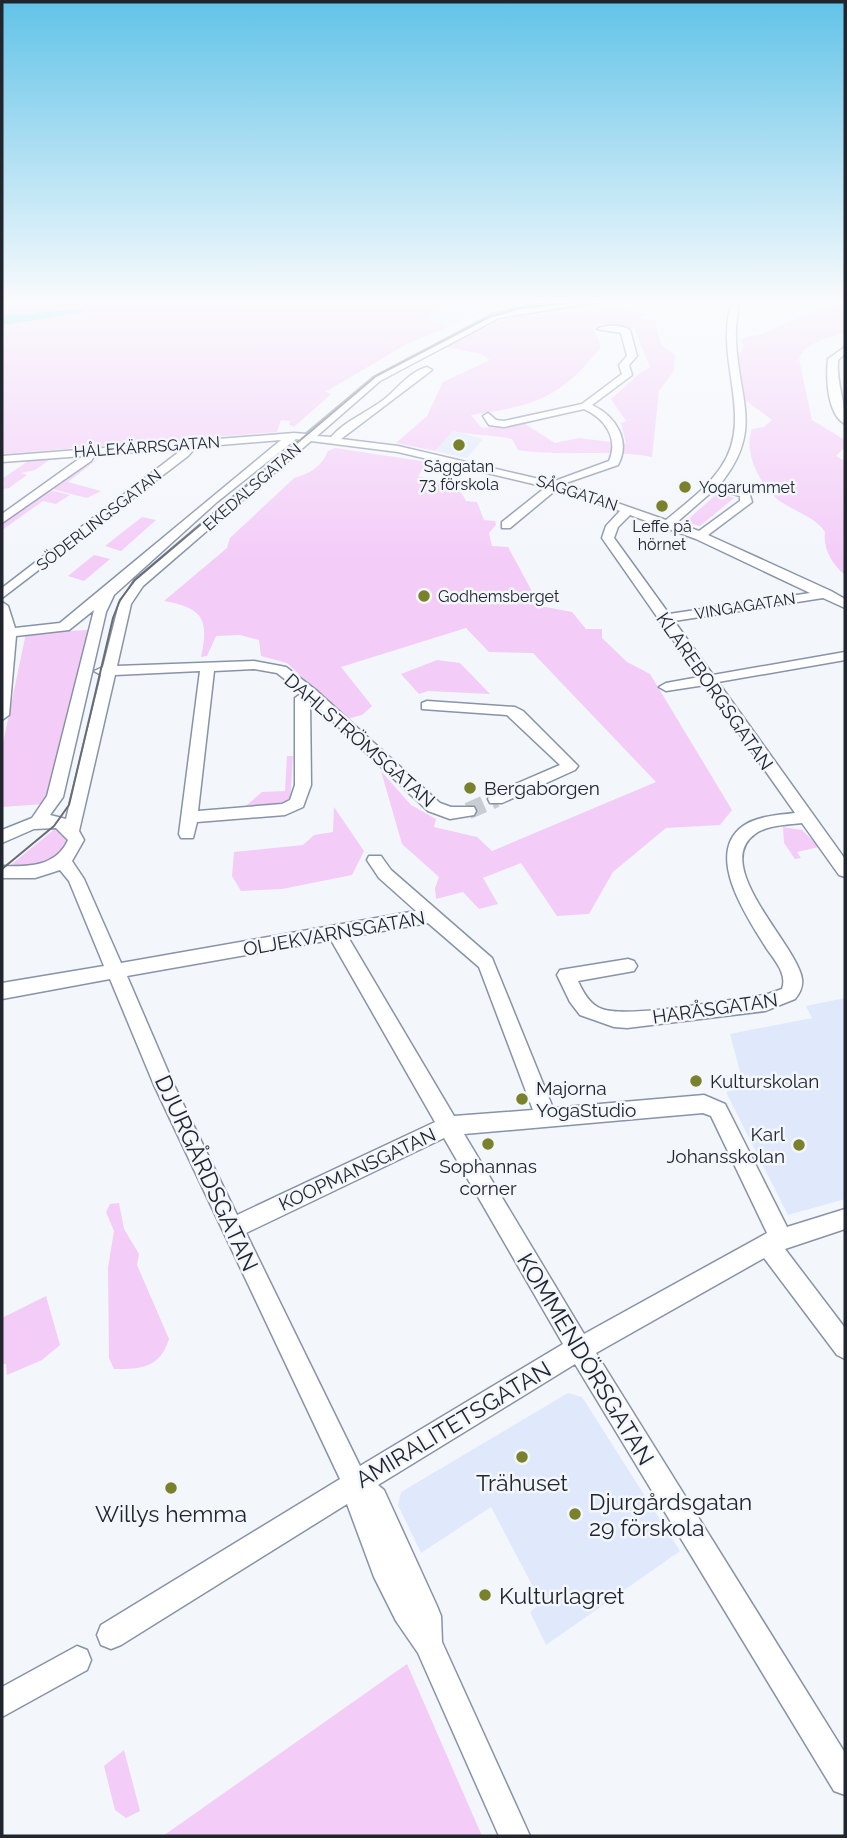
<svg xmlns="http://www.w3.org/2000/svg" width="847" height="1838" viewBox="0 0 847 1838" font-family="Raleway,sans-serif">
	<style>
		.built { fill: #e0e9fb }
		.green { fill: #f4ccf8; fill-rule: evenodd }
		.water { fill: #38d9e8 }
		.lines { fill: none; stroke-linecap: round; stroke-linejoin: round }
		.minor-tunnel { stroke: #c9ccd2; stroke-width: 17; stroke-dasharray: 17 8; stroke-linecap: butt }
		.minor-casing { stroke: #8893a8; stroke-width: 3 }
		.minor { fill: #fff; fill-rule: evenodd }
		.tram { stroke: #686d74; stroke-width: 2 }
		.poi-dot { fill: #79812d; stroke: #f3f6fb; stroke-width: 2.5 }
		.labels { text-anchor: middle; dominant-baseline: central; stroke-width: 5; stroke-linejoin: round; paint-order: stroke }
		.far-street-label { font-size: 16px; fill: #21262e; stroke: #f3f6fb }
		.far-poi-label { font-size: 16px; fill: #21262e; stroke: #f3f6fb }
		.street-label { font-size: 19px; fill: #21262e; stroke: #f3f6fb }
		.poi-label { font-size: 19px; fill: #21262e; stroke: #f3f6fb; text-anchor: start }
		.near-street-label { font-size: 23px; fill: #21262e; stroke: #f3f6fb }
		.near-poi-label { font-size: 23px; fill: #21262e; stroke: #f3f6fb }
	</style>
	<rect width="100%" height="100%" fill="#f3f6fb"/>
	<g class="built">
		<path d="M463,301H505L506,302L445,328L429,320L431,313Z"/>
		<path d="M453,431L483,439L467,458L435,451Z"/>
		<path d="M845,998V1199L788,1215L726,1092L744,1087L730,1034L812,1018L806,1006Z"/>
		<path d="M568,1393L582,1397L680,1551L546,1645L530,1612L541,1602L491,1507L421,1553L398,1505L401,1492Z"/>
	</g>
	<g class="green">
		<path d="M2,301H463L431,313L429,320L445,328L407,344L325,392L331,394L294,427L289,425L290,421L281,420L277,432L2,454Z"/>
		<path d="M845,302V333C829,337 805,342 799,359L812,420L845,440V447L836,456L845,461V575C832,564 823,549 825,532C814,515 791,511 776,498C759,483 743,451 752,429L764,427L772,420L745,400L739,356L744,345L740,340C749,335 759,336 767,332C791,321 819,308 845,302Z"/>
		<path d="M614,310L644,313L637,319L655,320L661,345L675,355L674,371L659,391L652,457C608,449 562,457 518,450L512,439C491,434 473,436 453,431L435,451L396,443L427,416L443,382L490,360L482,354L446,347L497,322L525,315ZM598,324L634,328L650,367C639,371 623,390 611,399L626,421L621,423L626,444L579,438L555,443L525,424L482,428L471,415C537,405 559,399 601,347L593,328Z"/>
		<path d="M335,448L428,462L418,476C435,480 459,483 466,501L477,502L484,520L495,521L496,525L489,533L492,546L508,547L540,606L572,612L586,629H602V638L627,662L650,674L732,810L720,825L666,828L613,872L589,914L557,916L521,863L483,878L498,904L479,909L463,892L436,899L435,888L439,877L402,844L381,771L411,805L436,819L434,827L477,837L492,851L656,782L533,653L489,652L466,628L341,667L372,706L362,715L347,719L287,663L261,656L259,640L240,635L216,636L207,656L201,657C209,620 204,608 164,601L227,548L230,538L294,478C310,474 322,466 328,451Z"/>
		<path d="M104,454L68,482L101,491L87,498L52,489Z"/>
		<path d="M51,459L35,470L21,473L27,475L9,488L2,489L4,483L2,479L28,461Z"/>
		<path d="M50,490L70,495L56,504L43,501L2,530V524Z"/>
		<path d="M719,492L734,498L700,526L685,522Z"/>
		<path d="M142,517L156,520L121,551L105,546Z"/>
		<path d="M94,555L110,559L84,581L68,576Z"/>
		<path d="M88,630L44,804L2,807V748L26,633Z"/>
		<path d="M437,660L460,663L490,694L428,691L419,694L401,674Z"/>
		<path d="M287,756H293L290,803L241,810L262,792L285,791Z"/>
		<path d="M334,807L364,851L352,875L282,889L241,891L232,876L234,852L303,845L314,835L333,832Z"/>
		<path d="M783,827L802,830L819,847L797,852L801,858L795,859L784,843Z"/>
		<path d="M56,828L69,838L66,850L43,865L7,868Z"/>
		<path d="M119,1203L124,1229L139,1254L137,1265L169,1339C160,1368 141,1369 114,1369L109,1358L108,1268L114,1231L106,1212L110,1204Z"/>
		<path d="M46,1296L60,1345L42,1360L7,1375L6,1364H2V1318Z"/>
		<path d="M407,1664L482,1836H163Z"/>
		<path d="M124,1750L140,1811L126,1818L115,1810L104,1766Z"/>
	</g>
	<path class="water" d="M82,309V313L2,325V316L6,315Z"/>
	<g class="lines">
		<path class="minor-tunnel" d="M468,811L496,799"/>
		<g class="minor-casing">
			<g id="minor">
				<path d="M572,301H605L499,318L380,381L317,436L331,437C345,421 364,414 382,401C398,389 407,373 427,367L432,370L341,439L398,446L552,482L609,461C619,439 605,418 584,409L504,427L489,425L483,416L488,413L496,420L504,421L582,404L622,374L619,365L627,356L621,333L597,329C605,324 623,325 630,330L637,356L629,365L632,375L592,405C616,416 631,441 618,465L563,484L666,520C685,504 707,488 721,467C748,428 728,383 727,340C726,327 729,314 731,301H739C738,314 735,327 736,339C738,399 764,429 721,483L749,492L752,502L708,535L831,591L845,599V608L823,598L674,621L713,675L845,652V660L718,682L845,859V877L839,875L802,823C787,825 767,825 755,834C710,866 798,946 802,979C803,987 800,993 795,999L765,1011L627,1028L614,1027L580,1015L570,1002L557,975L560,970L628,959L634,961L637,966L634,971L578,981C583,992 590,1005 602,1009C630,1019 730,999 765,995L782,989C788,973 773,959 765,946C747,917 704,854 743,826C757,816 779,815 795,813L705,685L666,691L659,687L666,683L699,677L602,538L606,526L620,511L557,489L510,528H502V522L546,487L398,452L311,441L143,586L131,604L117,666L254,661L286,667L317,691L440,803L451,807H474L476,811L474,815L450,819L428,811L310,700L311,785L303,807L285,815L197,822L193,838H181L179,834L200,671L115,675L79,831L84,840L72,861L84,879L121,963L416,911L379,878L367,860L369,856H381L391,870L492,958L553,1108L704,1095L725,1104L787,1227L845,1209V1229L785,1249L845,1328V1359L837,1355L764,1258L596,1353L845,1753V1795L834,1791L575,1364L378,1485L384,1490L437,1606L441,1616L442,1642L530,1836H499L418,1653L396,1621L374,1577L347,1504L121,1645L111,1649L101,1645L97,1635L101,1625L340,1479L154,1085L110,979L2,999V983L104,966L69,881L60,870L35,878H2V866C27,867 56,867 68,840L56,828L34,829L2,843V830L32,818L47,796L94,610L69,630L16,636L9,715L2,720V602L8,606L15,628L60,623L281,440L196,447L188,456L2,598V588L184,448L95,455L91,461L2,523V514L83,456L2,462V456L294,433L306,434L374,377L493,314L533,305ZM296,439L300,440L134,581L119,604L103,667L94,671L101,675L66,819L50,815L63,797L106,612L114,595L217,502ZM715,489L740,496V501L699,531L676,523ZM630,515L696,539L810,593L669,614L614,538L618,527ZM254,669L277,673L302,693L295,698V785L290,800L282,804L198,811L214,671ZM428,923L479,967L533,1110L454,1116L348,937ZM331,940L435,1122L237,1215L173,1083L127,976ZM703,1113L711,1116L767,1233L584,1334L464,1134ZM444,1138L563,1344L360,1466L246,1233Z"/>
				<path d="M845,347V354L838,360C836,383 846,403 845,424C827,414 826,378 828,359Z"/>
				<path d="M427,701L515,707L523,711L578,766L575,770L502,803H490L488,799L490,795L560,765L507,715L422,709V703Z"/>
				<path d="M77,1646L87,1650L91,1660L87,1670L2,1717V1687Z"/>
			</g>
		</g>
		<use href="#minor" class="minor"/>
		<path class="tram" d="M2,869L54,826L69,805L113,618L120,600L135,580L376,376L489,317L521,308L584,301"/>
	</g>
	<linearGradient id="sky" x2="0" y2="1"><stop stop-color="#61c3e8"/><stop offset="0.54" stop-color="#fafbfd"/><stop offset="1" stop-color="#fafbfd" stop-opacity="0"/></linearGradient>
	<rect width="847" height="559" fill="url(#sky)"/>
	<g class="poi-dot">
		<circle cx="459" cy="445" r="7"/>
		<circle cx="685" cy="487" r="7"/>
		<circle cx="662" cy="506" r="7"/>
		<circle cx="424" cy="596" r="7"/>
		<circle cx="470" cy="788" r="7"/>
		<circle cx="696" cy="1081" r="7"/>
		<circle cx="522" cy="1099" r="7"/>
		<circle cx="488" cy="1144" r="7"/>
		<circle cx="799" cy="1145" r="7"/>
		<circle cx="522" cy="1457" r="7"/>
		<circle cx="171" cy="1488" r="7"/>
		<circle cx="575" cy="1514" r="7"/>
		<circle cx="485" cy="1595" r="7"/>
	</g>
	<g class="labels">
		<g class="far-street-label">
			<text transform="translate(147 447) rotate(-4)">HÅLEKÄRRSGATAN</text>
			<text transform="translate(252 487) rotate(-41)">EKEDALSGATAN</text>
			<text transform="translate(577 493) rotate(18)">SÅGGATAN</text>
			<text transform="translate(99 520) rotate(-38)">SÖDERLINGSGATAN</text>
			<text transform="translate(745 606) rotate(-9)">VINGAGATAN</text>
		</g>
		<g class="far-poi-label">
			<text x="459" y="466">Såggatan<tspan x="459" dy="18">73 förskola</tspan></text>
			<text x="699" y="487" text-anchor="start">Yogarummet</text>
			<text x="662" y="526">Leffe på<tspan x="662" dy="18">hörnet</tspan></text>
			<text x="438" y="596" text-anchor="start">Godhemsberget</text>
		</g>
		<g class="street-label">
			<text transform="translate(715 691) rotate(55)">KLAREBORGSGATAN</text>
			<text transform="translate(360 740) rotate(41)">DAHLSTRÖMSGATAN</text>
			<text transform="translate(334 933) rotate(-10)">OLJEKVARNSGATAN</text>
			<text transform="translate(715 1008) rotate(-8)">HARÅSGATAN</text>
			<text transform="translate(357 1169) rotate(-25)">KOOPMANSGATAN</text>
		</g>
		<g class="poi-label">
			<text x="484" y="788">Bergaborgen</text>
			<text x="710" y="1081">Kulturskolan</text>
			<text x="536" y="1088">Majorna<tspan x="536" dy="22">YogaStudio</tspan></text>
			<text x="785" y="1134" text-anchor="end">Karl<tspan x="785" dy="22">Johansskolan</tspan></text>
			<text x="488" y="1166" text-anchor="middle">Sophannas<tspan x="488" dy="22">corner</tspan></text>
		</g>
		<g class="near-street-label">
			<text transform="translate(207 1173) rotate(65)">DJURGÅRDSGATAN</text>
			<text transform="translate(586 1359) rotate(59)">KOMMENDÖRSGATAN</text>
			<text transform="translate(453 1424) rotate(-31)">AMIRALITETSGATAN</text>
		</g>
		<g class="near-poi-label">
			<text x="522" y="1482">Trähuset</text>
			<text x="589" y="1501" text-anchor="start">Djurgårdsgatan<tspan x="589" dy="26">29 förskola</tspan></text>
			<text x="171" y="1513">Willys hemma</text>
			<text x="499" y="1595" text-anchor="start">Kulturlagret</text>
		</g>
	</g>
	<rect width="847" height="1838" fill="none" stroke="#21262e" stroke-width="7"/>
</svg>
